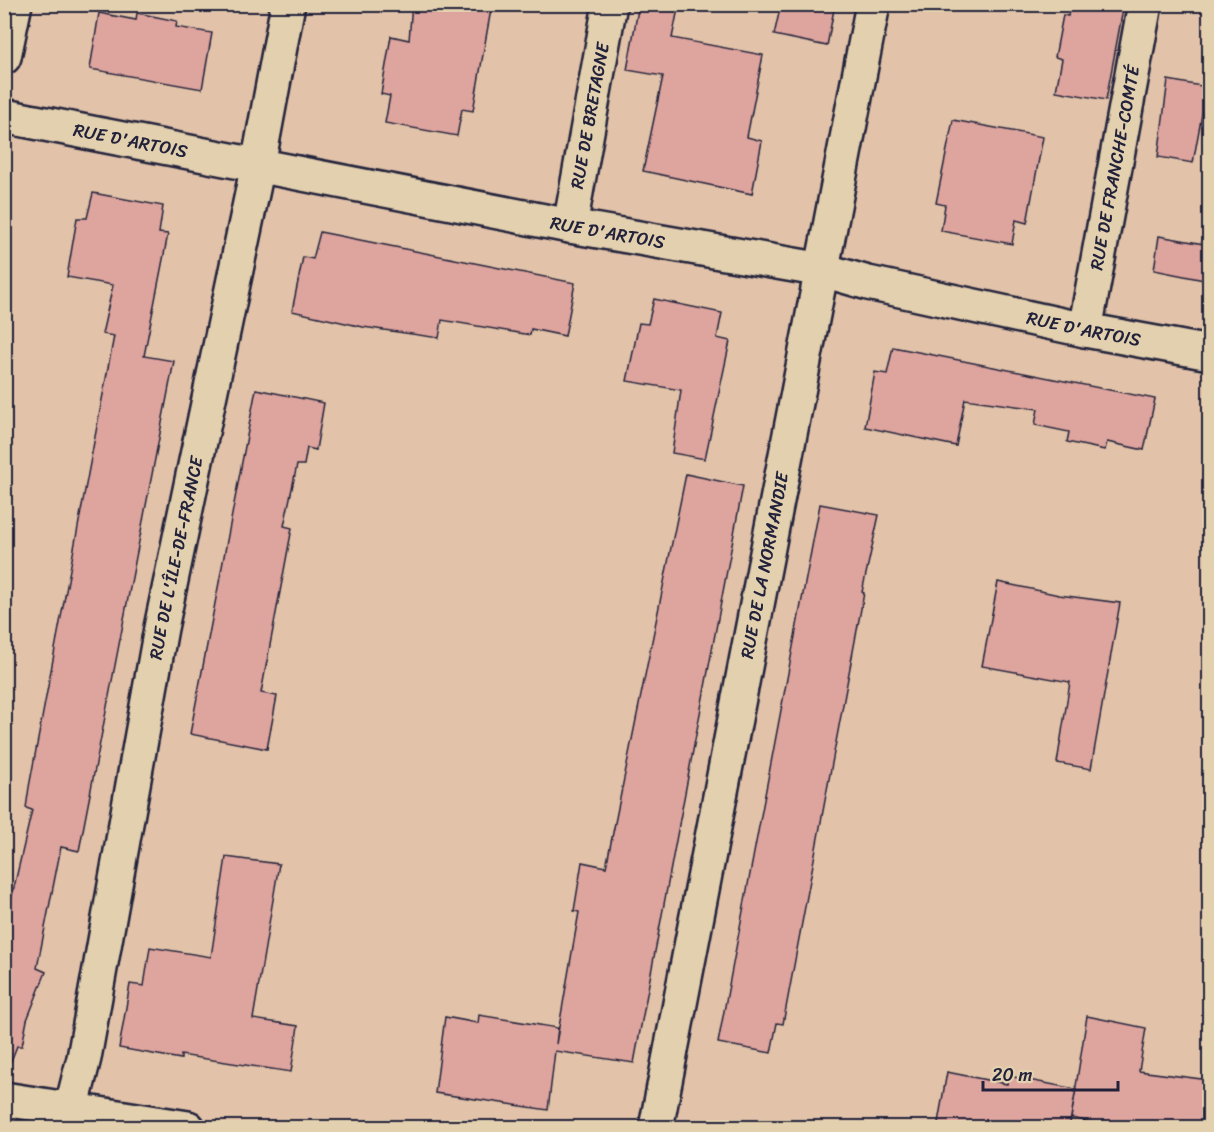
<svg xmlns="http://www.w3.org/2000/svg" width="1214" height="1132" viewBox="0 0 1214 1132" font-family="Sriracha,sans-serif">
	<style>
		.building { fill: #dea49e; stroke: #22223b; stroke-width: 1.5 }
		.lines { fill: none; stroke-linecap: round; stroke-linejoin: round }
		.minor-casing { stroke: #22223b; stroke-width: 38 }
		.minor { stroke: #e3d0ae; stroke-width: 33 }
		.labels { text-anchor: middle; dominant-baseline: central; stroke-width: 4.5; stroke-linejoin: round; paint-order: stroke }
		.street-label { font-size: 18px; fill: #22223b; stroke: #e3d0ae }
	</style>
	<rect width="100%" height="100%" fill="#e2c3a9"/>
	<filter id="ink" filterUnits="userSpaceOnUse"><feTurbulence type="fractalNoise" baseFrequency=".0167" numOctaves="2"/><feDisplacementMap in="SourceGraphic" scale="12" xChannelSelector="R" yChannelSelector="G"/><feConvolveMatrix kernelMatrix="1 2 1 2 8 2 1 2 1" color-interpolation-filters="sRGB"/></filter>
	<g filter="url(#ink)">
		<g class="building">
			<path d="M412,4H492L473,111L462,109L457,136L385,123L390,96L381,94L391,36L409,40Z"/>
			<path d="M639,4H679L672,38L763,55L747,137L762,141L752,194L643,171L663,76L627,70Z"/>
			<path d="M781,4H835L827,46L774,35Z"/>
			<path d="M1070,4H1124L1106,100L1056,91L1062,59L1055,57L1063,15L1068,16Z"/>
			<path d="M99,13L136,20L137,13L177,21L176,27L212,33L202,89L90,69Z"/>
			<path d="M1168,80L1207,87L1193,163L1158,157Z"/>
			<path d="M953,120L1043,137L1027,223L1016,220L1012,244L941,231L945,205L936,203Z"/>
			<path d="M93,193L163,206L159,233L168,234L144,356L174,361L79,851L61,847L37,968L46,972L27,1020L22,1046H17L7,1071H4V930L32,810L26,808L29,787L114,336L102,334L113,285L67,277L77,218H87Z"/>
			<path d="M320,232L575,283L565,336L531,329L530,335L442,320L439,338L363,327L292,311L303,257L313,259Z"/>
			<path d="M1159,236L1209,245V281L1154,270Z"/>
			<path d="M654,299L722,313L717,338L730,341L705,459L672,453L681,390L627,381L639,323L648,324Z"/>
			<path d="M893,347L1155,399L1144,450L1107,442L1105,450L1067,442L1069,432L1035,425L1038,409L965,399L956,446L865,427L875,372L887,374Z"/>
			<path d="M256,389L324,403L316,450L307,448L304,465H297L284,526L292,528L261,693L277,696L267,749L190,734Z"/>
			<path d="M686,474L743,486L634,1063L555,1051L548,1110L435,1093L445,1017L478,1023L479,1015L558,1028L556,1044L579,912L574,911L582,862L606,867Z"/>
			<path d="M820,504L879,515L862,592L864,593L783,1024L777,1023L771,1053L718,1043Z"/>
			<path d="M998,582L1059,595L1120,603L1091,769L1057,763L1070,682L982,666Z"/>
			<path d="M226,857L279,864L253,1019L298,1026L291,1072L181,1055V1059L119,1048L130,984L144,986L150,947L211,957Z"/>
			<path d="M1087,1016L1146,1028L1139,1071L1209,1080V1128H1119L1071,1118Z"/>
			<path d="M947,1072L1007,1084L1008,1076L1076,1089L1069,1128H937Z"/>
		</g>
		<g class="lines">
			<g class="minor-casing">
				<g id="minor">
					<path d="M4,57L15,4"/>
					<path id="s1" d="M4,116L570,226L823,270L868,283L1085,330L1210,353"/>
					<path id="s2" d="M570,226L610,4"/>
					<path id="s3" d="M1085,330L1145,4"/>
					<path d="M4,1099L188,1128"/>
					<path id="s4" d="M71,1110L84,1058L161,628L258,165L288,4"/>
					<path id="s5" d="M656,1128L873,4"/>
				</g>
			</g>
			<use href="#minor" class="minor"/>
		</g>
	</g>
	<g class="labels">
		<g class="street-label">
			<text stroke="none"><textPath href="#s2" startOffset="112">RUE DE BRETAGNE</textPath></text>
			<text stroke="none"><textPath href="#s1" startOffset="129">RUE D'ARTOIS</textPath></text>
			<text stroke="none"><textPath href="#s3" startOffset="165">RUE DE FRANCHE-COMTÉ</textPath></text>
			<text stroke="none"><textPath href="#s1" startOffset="615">RUE D'ARTOIS</textPath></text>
			<text stroke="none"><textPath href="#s1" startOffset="1101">RUE D'ARTOIS</textPath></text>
			<text stroke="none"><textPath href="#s4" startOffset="562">RUE DE L'ÎLE-DE-FRANCE</textPath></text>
			<text stroke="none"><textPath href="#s5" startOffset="573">RUE DE LA NORMANDIE</textPath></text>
		</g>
	</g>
	<rect width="1214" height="1132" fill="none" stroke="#e3d0ae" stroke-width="24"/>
	<rect x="12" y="12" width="1190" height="1108" fill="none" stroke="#22223b" stroke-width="2" filter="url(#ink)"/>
	<path d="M983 1081v9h135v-9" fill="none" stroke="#22223b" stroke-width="3"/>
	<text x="992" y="1081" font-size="18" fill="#22223b" stroke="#e3d0ae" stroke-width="4.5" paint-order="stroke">20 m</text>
</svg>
